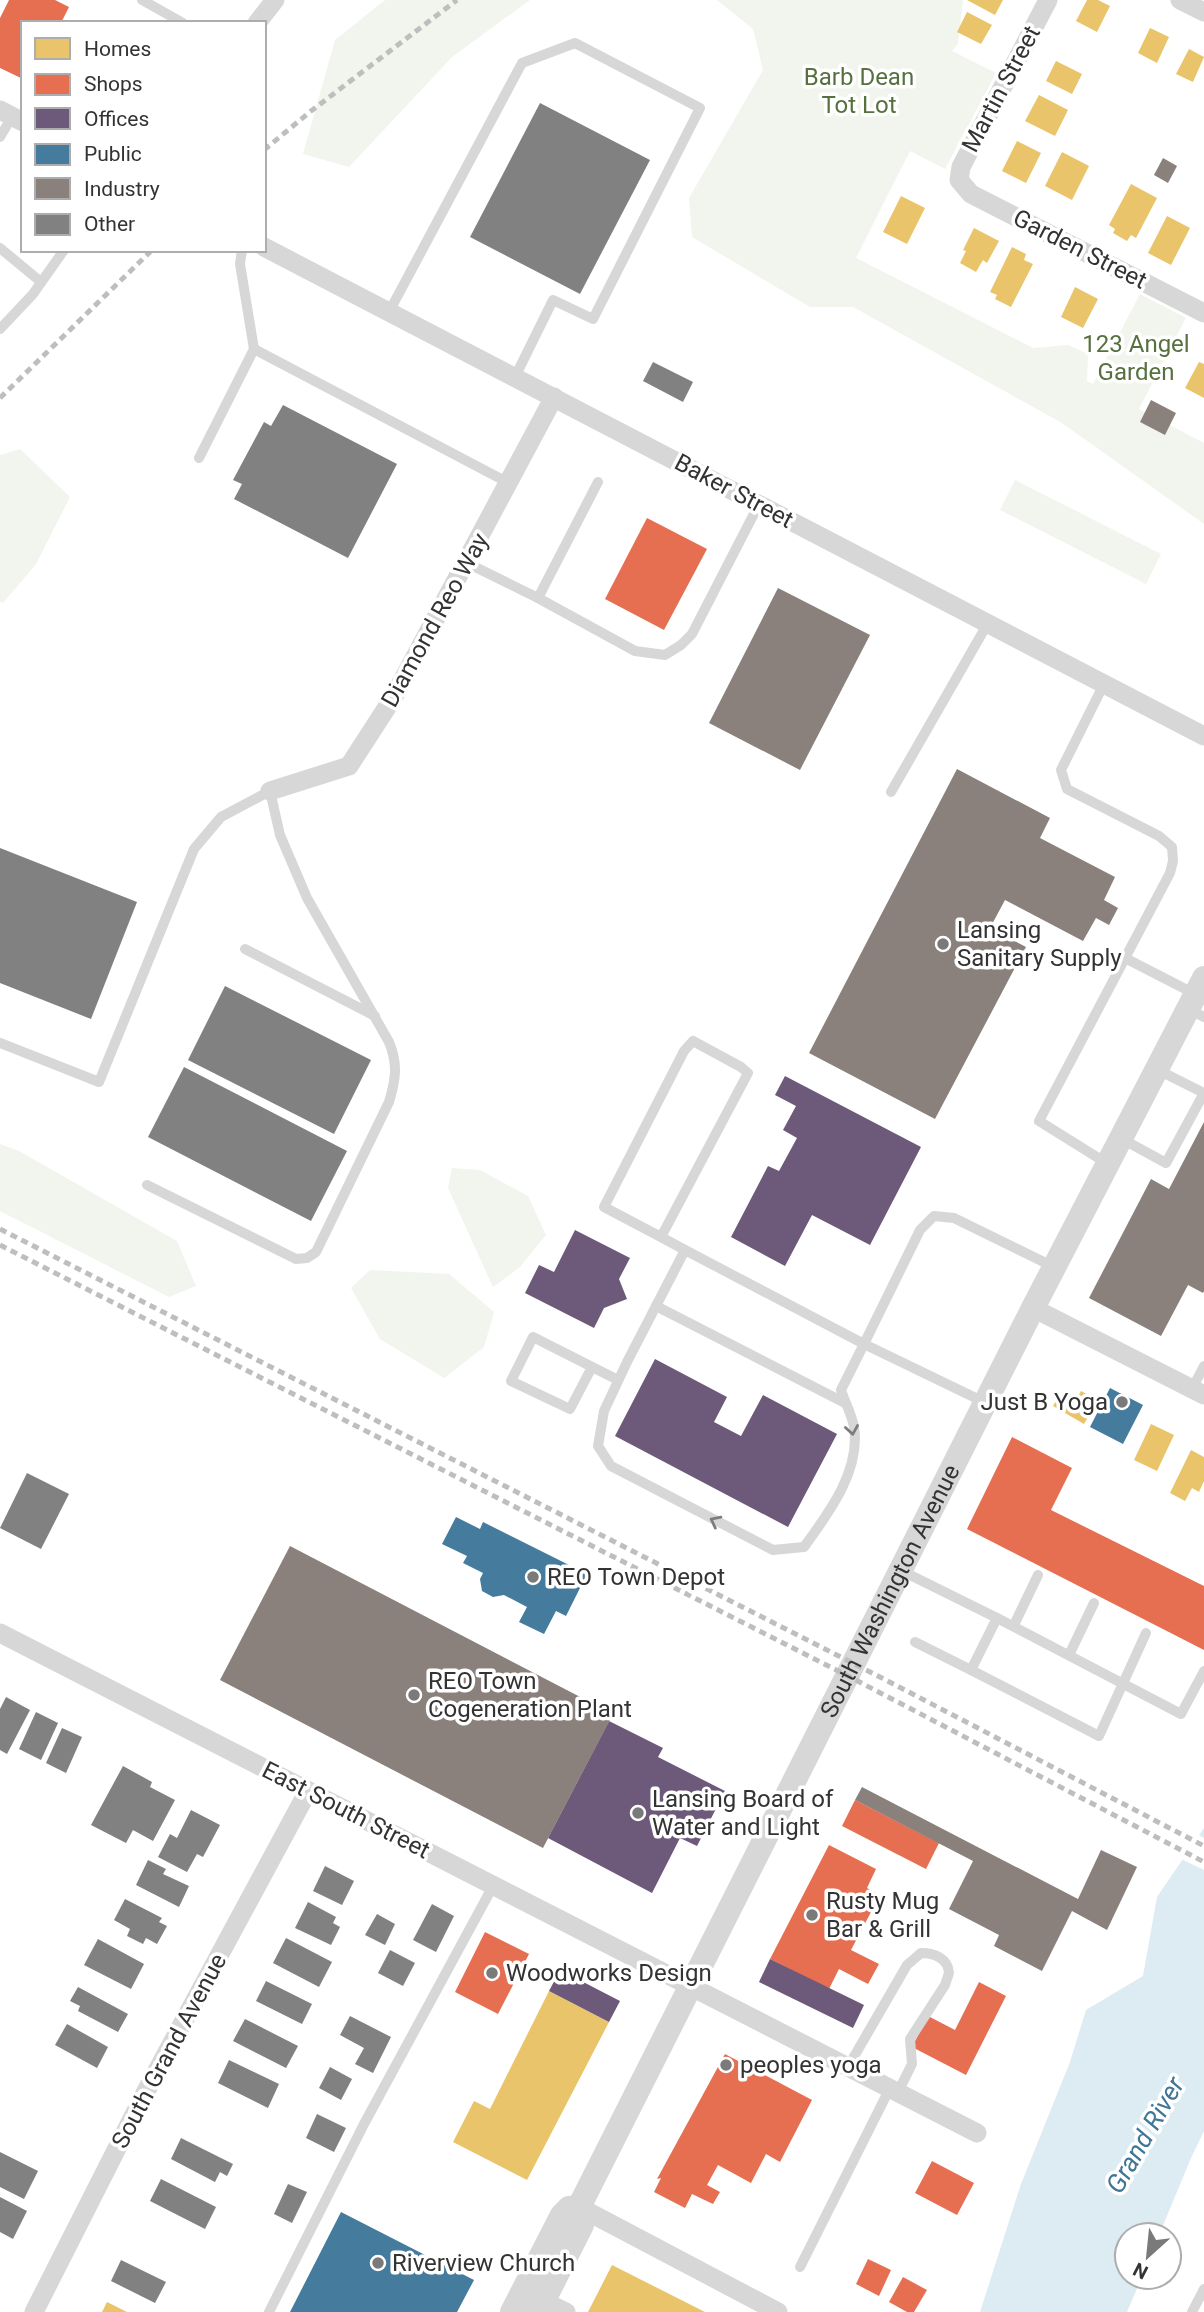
<svg xmlns="http://www.w3.org/2000/svg" width="1204" height="2312" viewBox="0 0 1204 2312" font-family="Roboto,sans-serif">
	<style>
		.green { fill: #f1f5ed }
		.water { fill: #ddebf3 }
		.pier { fill: #fff }
		.homes { fill: #e9c46a }
		.shops { fill: #e76f51 }
		.offices { fill: #6d597a }
		.public { fill: #457b9d }
		.industry { fill: #8a817c }
		.building { fill: #818181 }
		.lines { fill: none; stroke-linecap: round; stroke-linejoin: round }
		.service { stroke: #d7d7d7; stroke-width: 10 }
		.minor { stroke: #d7d7d7; stroke-width: 19 }
		.tertiary { stroke: #d7d7d7; stroke-width: 24 }
		.rail { stroke: #bebebe; stroke-width: 5; stroke-dasharray: 7 5; stroke-linecap: butt }
		.oneway { stroke: #7d7d7d }
		.poi-dot { fill: #7a7a7a; stroke: #fff; stroke-width: 2.5 }
		.labels { text-anchor: middle; dominant-baseline: central; stroke-width: 7; stroke-linejoin: round; paint-order: stroke }
		.park-label { font-size: 24px; fill: #56703f; stroke: #fff }
		.street-label { font-size: 24px; fill: #333; stroke: #fff }
		.poi-label { font-size: 24px; fill: #333; stroke: #fff; text-anchor: start }
		.water-label { font-size: 26px; font-style: italic; fill: #3f7597; stroke: #fff }
	</style>
	<rect width="100%" height="100%" fill="#fff"/>
	<g class="green">
		<path d="M385,0H530L452,57L349,167L303,154L335,40Z"/>
		<path d="M717,0H963L958,44L952,51L996,73L945,169L910,151L856,258L1033,348L1068,345L1088,354L1087,381L1093,384L1140,294L1186,318L1139,409L1204,443V524L1062,423L853,307H810L692,237L689,198L763,70L753,29Z"/>
		<path d="M20,449L70,497L36,564L3,603L0,602V455Z"/>
		<path d="M1015,480L1161,554L1146,584L1000,510Z"/>
		<path d="M0,1144L19,1151L177,1241L196,1286L169,1297L0,1211Z"/>
		<path d="M452,1168L480,1170L528,1196L546,1235L520,1267L493,1287L448,1188Z"/>
		<path d="M370,1270L449,1274L494,1312L484,1347L444,1378L380,1339L351,1288Z"/>
	</g>
	<path class="water" d="M1204,1828V2131L1191,2158L1159,2235H1127V2277H1142L1127,2312H980L1021,2184L1070,2062L1086,2010L1143,1976L1157,1897Z"/>
	<path class="pier" d="M1196,1834L1204,1838V1870L1179,1858Z"/>
	<g class="homes">
		<path d="M967,0H1003L995,15Z"/>
		<path d="M1087,0H1098L1110,6L1097,32L1076,21Z"/>
		<path d="M967,12L992,25L981,44L957,32Z"/>
		<path d="M1150,28L1169,37L1157,63L1138,53Z"/>
		<path d="M1189,49L1204,57L1193,82L1176,74Z"/>
		<path d="M1056,61L1082,74L1072,94L1046,81Z"/>
		<path d="M1039,95L1068,110L1055,136L1025,121Z"/>
		<path d="M1017,141L1041,153L1026,183L1002,171Z"/>
		<path d="M1062,152L1089,166L1072,200L1045,186Z"/>
		<path d="M1131,184L1157,198L1136,238L1131,235L1127,241L1113,233L1115,229L1109,225Z"/>
		<path d="M901,196L925,208L907,244L883,232Z"/>
		<path d="M1167,216L1190,228L1171,265L1148,253Z"/>
		<path d="M974,228L999,241L987,263L983,260L976,272L960,263L966,251L963,250Z"/>
		<path d="M1012,247L1026,254L1024,260L1033,264L1011,307L995,299L997,295L990,292Z"/>
		<path d="M1075,287L1098,299L1083,328L1061,317Z"/>
		<path d="M1199,362L1204,364V398L1185,388Z"/>
		<path d="M1081,1391L1098,1400L1084,1424L1053,1406L1058,1397L1073,1406Z"/>
		<path d="M1151,1424L1174,1435L1157,1471L1134,1460Z"/>
		<path d="M1191,1450L1204,1457V1481L1199,1492L1192,1488L1185,1501L1170,1493Z"/>
		<path d="M549,1991L609,2022L527,2180L453,2142L474,2101L490,2109Z"/>
		<path d="M612,2265L705,2312H588Z"/>
		<path d="M107,2302L127,2312H102Z"/>
	</g>
	<g class="shops">
		<path d="M9,0H55L69,7L61,23H23V79L0,68V18Z"/>
		<path d="M647,518L707,549L664,630L605,599Z"/>
		<path d="M1012,1437L1072,1468L1051,1510L1204,1586V1650L967,1529Z"/>
		<path d="M855,1800L939,1843L926,1869L842,1826Z"/>
		<path d="M829,1845L876,1869L867,1888L880,1895L851,1950L879,1964L868,1984L839,1969L829,1989L770,1959Z"/>
		<path d="M485,1932L529,1954L498,2014L455,1992Z"/>
		<path d="M979,1982L1006,1996L966,2075L912,2047L928,2016L955,2030Z"/>
		<path d="M725,2054L812,2100L780,2162L766,2154L751,2183L718,2165L707,2185L720,2192L713,2204L692,2194L685,2208L654,2192L661,2178L657,2179Z"/>
		<path d="M932,2161L974,2183L957,2215L915,2193Z"/>
		<path d="M868,2259L891,2270L879,2296L856,2284Z"/>
		<path d="M903,2277L927,2290L914,2312H907L889,2302Z"/>
	</g>
	<g class="offices">
		<path d="M785,1076L921,1147L870,1245L812,1215L785,1266L731,1237L768,1166L779,1171L797,1138L783,1130L796,1106L775,1095Z"/>
		<path d="M575,1230L630,1258L619,1279L627,1299L604,1308L594,1328L525,1293L539,1265L554,1272Z"/>
		<path d="M655,1359L727,1397L714,1422L741,1436L763,1395L837,1434L788,1527L615,1436Z"/>
		<path d="M609,1721L663,1748L658,1757L725,1791L697,1846L680,1838L652,1893L548,1838Z"/>
		<path d="M770,1959L864,2005L853,2028L759,1982Z"/>
		<path d="M560,1970L620,2001L609,2022L549,1991Z"/>
	</g>
	<g class="public">
		<path d="M1110,1388L1143,1405L1123,1444L1090,1427Z"/>
		<path d="M456,1517L480,1529L483,1522L587,1574L566,1616L556,1611L544,1634L519,1622L527,1607L504,1595L493,1597L482,1591L480,1579L483,1573L463,1563L467,1556L442,1544Z"/>
		<path d="M341,2212L474,2280L457,2312H290Z"/>
	</g>
	<g class="industry">
		<path d="M1163,158L1177,166L1168,183L1154,175Z"/>
		<path d="M1151,400L1176,413L1165,435L1140,422Z"/>
		<path d="M778,588L870,635L800,770L709,723Z"/>
		<path d="M957,769L1050,818L1040,838L1115,877L1104,900L1118,908L1109,925L1096,918L1083,941L1005,900L990,928L1026,947L935,1119L809,1053Z"/>
		<path d="M1204,1122V1291L1203,1293L1188,1285L1161,1336L1089,1298L1151,1179L1169,1189Z"/>
		<path d="M290,1546L613,1714L543,1848L220,1680Z"/>
		<path d="M862,1787L1078,1899L1101,1850L1137,1867L1107,1930L1072,1911L1042,1971L994,1946L999,1935L949,1909L973,1861L855,1800Z"/>
	</g>
	<g class="building">
		<path d="M540,103L650,160L580,294L470,237Z"/>
		<path d="M653,362L693,382L683,402L643,381Z"/>
		<path d="M283,405L397,464L348,558L234,499L242,484L233,480L264,422L271,426Z"/>
		<path d="M0,848L137,902L91,1019L0,983Z"/>
		<path d="M225,986L371,1060L334,1134L188,1060Z"/>
		<path d="M184,1067L347,1151L311,1221L148,1137Z"/>
		<path d="M27,1473L69,1494L41,1549L0,1528Z"/>
		<path d="M6,1697L30,1710L7,1754L0,1750V1709Z"/>
		<path d="M36,1712L58,1723L41,1760L19,1749Z"/>
		<path d="M62,1728L82,1737L66,1773L46,1763Z"/>
		<path d="M123,1766L152,1782L150,1787L175,1800L153,1841L133,1830L126,1843L91,1825Z"/>
		<path d="M191,1810L220,1825L203,1857L197,1854L187,1872L158,1857L170,1834L177,1838Z"/>
		<path d="M148,1860L166,1869L163,1874L189,1886L179,1907L136,1885Z"/>
		<path d="M325,1866L354,1881L342,1905L313,1891Z"/>
		<path d="M125,1899L162,1918L159,1922L167,1926L157,1944L146,1938L143,1944L127,1936L130,1929L114,1920Z"/>
		<path d="M308,1902L336,1917L333,1923L340,1927L331,1945L295,1928Z"/>
		<path d="M432,1904L454,1916L436,1952L413,1940Z"/>
		<path d="M377,1914L395,1924L385,1945L365,1935Z"/>
		<path d="M286,1938L332,1962L319,1987L273,1963Z"/>
		<path d="M98,1939L144,1964L131,1989L84,1965Z"/>
		<path d="M390,1950L415,1963L403,1986L378,1973Z"/>
		<path d="M266,1981L312,2004L302,2024L256,2001Z"/>
		<path d="M78,1987L128,2014L118,2032L78,2011L80,2006L70,2001Z"/>
		<path d="M350,2016L391,2037L373,2073L355,2064L364,2048L340,2035Z"/>
		<path d="M245,2019L298,2046L286,2068L233,2041Z"/>
		<path d="M67,2024L108,2047L97,2068L55,2045Z"/>
		<path d="M229,2060L279,2084L268,2108L218,2083Z"/>
		<path d="M330,2067L352,2079L341,2100L319,2088Z"/>
		<path d="M317,2114L346,2128L334,2152L306,2138Z"/>
		<path d="M181,2138L233,2164L227,2176L220,2172L215,2182L171,2159Z"/>
		<path d="M0,2152L38,2171L24,2199L0,2187Z"/>
		<path d="M161,2179L216,2207L205,2229L150,2201Z"/>
		<path d="M288,2184L307,2192L292,2223L274,2214Z"/>
		<path d="M0,2197L27,2211L13,2239L0,2232Z"/>
		<path d="M121,2260L166,2282L155,2303L111,2281Z"/>
	</g>
	<g class="lines">
		<g class="service">
			<path d="M142,0L183,23"/>
			<path d="M0,137L12,117"/>
			<path d="M0,248L41,282"/>
			<path d="M389,312L522,63L575,43L700,108L593,319L553,300L515,377"/>
			<path d="M0,329L33,294L64,250"/>
			<path d="M254,349L509,483"/>
			<path d="M199,458L254,349L240,264L242,250"/>
			<path d="M467,563L538,598L635,651L665,655L681,645L692,634L759,504"/>
			<path d="M538,598L598,482"/>
			<path d="M1104,684L1061,770L1067,789L1159,836L1172,847L1173,861L1170,873L1039,1121L1108,1164"/>
			<path d="M891,792L988,623"/>
			<path d="M245,949L375,1016"/>
			<path d="M1125,958L1195,994"/>
			<path d="M1189,1009L1204,1017"/>
			<path d="M0,1043L99,1082L194,849L221,817L270,791L280,835L307,898L389,1042C398,1064 396,1079 389,1102L316,1252L307,1258L296,1259L147,1185"/>
			<path d="M1158,1070L1204,1093"/>
			<path d="M1122,1139L1166,1163L1204,1093"/>
			<path d="M661,1237L604,1207L684,1051L693,1041L741,1067L748,1073L661,1237L685,1250L864,1344L841,1390C845,1402 852,1415 854,1427C861,1471 828,1514 804,1547L773,1550L611,1466L598,1446L604,1411L627,1362L685,1250"/>
			<path d="M656,1306L845,1403"/>
			<path d="M592,1367L570,1409L511,1381L533,1337L618,1380"/>
			<path d="M1192,1389L1204,1366"/>
			<path d="M984,1402L864,1344L920,1230L934,1216L954,1218L1054,1267"/>
			<path d="M902,1571L997,1618L971,1670L1099,1736L1146,1633"/>
			<path d="M997,1618L1181,1714L1204,1671"/>
			<path d="M1014,1625L1038,1575"/>
			<path d="M915,1642L971,1670"/>
			<path d="M1069,1655L1094,1603"/>
			<path d="M848,2067L907,1965L921,1953C934,1953 948,1958 949,1973L945,1985L910,2039L912,2064L898,2092"/>
			<path d="M800,2267L890,2088"/>
			<path d="M269,2312L364,2124L493,1886"/>
			<path d="M1192,2312L1204,2289"/>
		</g>
		<g class="minor">
			<path d="M1048,0L961,167L959,180L971,194L1204,313"/>
			<path d="M1180,0L1204,12"/>
			<path d="M257,23L275,0"/>
			<path d="M0,110L23,122"/>
			<path d="M264,247L1204,736"/>
			<path d="M270,791L349,766L393,698L554,397"/>
			<path d="M1033,1308L1204,1395"/>
			<path d="M0,1633L977,2133"/>
			<path d="M579,2207L778,2312"/>
			<path d="M543,2301L566,2312"/>
			<path d="M34,2312L145,2093L308,1791"/>
		</g>
		<g class="tertiary">
			<path id="s1" d="M579,2207L1033,1308L1204,978"/>
			<path d="M512,2312L562,2215L569,2208L579,2207L584,2216L582,2225L538,2312"/>
		</g>
		<g class="rail">
			<path d="M264,150L311,111L457,0"/>
			<path d="M0,398L152,250"/>
			<path d="M0,1229L880,1677L1204,1846"/>
			<path d="M0,1245L848,1676L1204,1862"/>
		</g>
	</g>
	<defs><path id="oneway-chevron" d="M-2-3.5L2.5 0L-2 3.5" fill="none" stroke-width="1.6" stroke-linecap="round" stroke-linejoin="round" transform="scale(1.75)"/></defs>
	<g class="oneway">
		<use href="#oneway-chevron" transform="translate(852 1430) rotate(81)"/>
		<use href="#oneway-chevron" transform="translate(715 1521) rotate(-153)"/>
	</g>
	<g class="poi-dot">
		<circle cx="943" cy="944" r="7"/>
		<circle cx="1122" cy="1402" r="7"/>
		<circle cx="533" cy="1577" r="7"/>
		<circle cx="414" cy="1695" r="7"/>
		<circle cx="638" cy="1813" r="7"/>
		<circle cx="812" cy="1915" r="7"/>
		<circle cx="492" cy="1973" r="7"/>
		<circle cx="726" cy="2065" r="7"/>
		<circle cx="378" cy="2263" r="7"/>
	</g>
	<g class="labels">
		<g class="park-label">
			<text x="859" y="77">Barb Dean<tspan x="859" dy="28">Tot Lot</tspan></text>
			<text x="1136" y="344">123 Angel<tspan x="1136" dy="28">Garden</tspan></text>
		</g>
		<g class="street-label">
			<text transform="translate(1001 89) rotate(-62)">Martin Street</text>
			<text transform="translate(1080 249) rotate(27)">Garden Street</text>
			<text transform="translate(734 491) rotate(28)">Baker Street</text>
			<text transform="translate(435 620) rotate(-61)">Diamond Reo Way</text>
			<text stroke="none"><textPath href="#s1" startOffset="690">South Washington Avenue</textPath></text>
			<text transform="translate(346 1810) rotate(27)">East South Street</text>
			<text transform="translate(169 2051) rotate(-62)">South Grand Avenue</text>
		</g>
		<g class="poi-label">
			<text x="957" y="930">Lansing<tspan x="957" dy="28">Sanitary Supply</tspan></text>
			<text x="1108" y="1402" text-anchor="end">Just B Yoga</text>
			<text x="547" y="1577">REO Town Depot</text>
			<text x="428" y="1681">REO Town<tspan x="428" dy="28">Cogeneration Plant</tspan></text>
			<text x="652" y="1799">Lansing Board of<tspan x="652" dy="28">Water and Light</tspan></text>
			<text x="826" y="1901">Rusty Mug<tspan x="826" dy="28">Bar &amp; Grill</tspan></text>
			<text x="506" y="1973">Woodworks Design</text>
			<text x="740" y="2065">peoples yoga</text>
			<text x="392" y="2263">Riverview Church</text>
		</g>
		<g class="water-label">
			<text transform="translate(1145 2135) rotate(-60)">Grand River</text>
		</g>
	</g>
	<rect x="21" y="21" width="245" height="231" fill="#ffffff" stroke="#adadad" stroke-width="2"/>
	<rect x="35" y="38" width="35" height="21" fill="#e9c46a" stroke="#adadad" stroke-width="2"/>
	<text x="84" y="56" font-size="21" fill="#333333">Homes</text>
	<rect x="35" y="74" width="35" height="21" fill="#e76f51" stroke="#adadad" stroke-width="2"/>
	<text x="84" y="91" font-size="21" fill="#333333">Shops</text>
	<rect x="35" y="108" width="35" height="21" fill="#6d597a" stroke="#adadad" stroke-width="2"/>
	<text x="84" y="126" font-size="21" fill="#333333">Offices</text>
	<rect x="35" y="144" width="35" height="21" fill="#457b9d" stroke="#adadad" stroke-width="2"/>
	<text x="84" y="161" font-size="21" fill="#333333">Public</text>
	<rect x="35" y="178" width="35" height="21" fill="#8a817c" stroke="#adadad" stroke-width="2"/>
	<text x="84" y="196" font-size="21" fill="#333333">Industry</text>
	<rect x="35" y="214" width="35" height="21" fill="#818181" stroke="#adadad" stroke-width="2"/>
	<text x="84" y="231" font-size="21" fill="#333333">Other</text>
	<g transform="translate(1148 2256) rotate(207)"><circle r="33" fill="#ffffff" stroke="#adadad" stroke-width="2"/>
	<path d="M0-5L12 26L0 18L-12 26Z" fill="#7a7a7a"/>
	<text y="-10" font-size="19" font-weight="bold" text-anchor="middle" fill="#333333">N</text>
	</g>
</svg>
